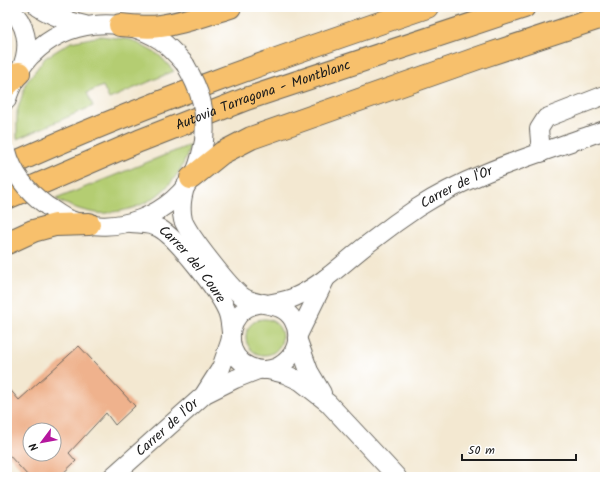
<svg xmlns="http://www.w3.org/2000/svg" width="612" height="484" viewBox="0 0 612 484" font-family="Kalam,sans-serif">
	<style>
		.green { fill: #b4cd72; stroke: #687447 }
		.building { fill: #efb28d; fill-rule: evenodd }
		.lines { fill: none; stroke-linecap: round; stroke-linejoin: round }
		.minor-casing { stroke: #67635b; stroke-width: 20 }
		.highway-casing { stroke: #67635b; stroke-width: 24 }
		.minor { stroke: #fff; stroke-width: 18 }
		.highway { stroke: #f7c06c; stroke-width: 22 }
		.minor-bridge-casing { stroke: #67635b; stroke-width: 20; stroke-linecap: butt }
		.minor-bridge { stroke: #fff; stroke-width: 18 }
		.labels { text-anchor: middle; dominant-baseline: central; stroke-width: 4; stroke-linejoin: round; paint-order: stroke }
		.street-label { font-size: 14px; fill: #1c1c1c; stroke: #fff }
	</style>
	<rect width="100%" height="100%" fill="#fff"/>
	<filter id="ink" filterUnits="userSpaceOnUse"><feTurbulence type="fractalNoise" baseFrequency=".025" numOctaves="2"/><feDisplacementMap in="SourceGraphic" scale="8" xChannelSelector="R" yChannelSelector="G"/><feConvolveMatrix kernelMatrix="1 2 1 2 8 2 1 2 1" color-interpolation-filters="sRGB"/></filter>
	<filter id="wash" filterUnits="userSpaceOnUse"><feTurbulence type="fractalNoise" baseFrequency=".012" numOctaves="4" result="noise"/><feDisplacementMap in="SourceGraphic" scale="16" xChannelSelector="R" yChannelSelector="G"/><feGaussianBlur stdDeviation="0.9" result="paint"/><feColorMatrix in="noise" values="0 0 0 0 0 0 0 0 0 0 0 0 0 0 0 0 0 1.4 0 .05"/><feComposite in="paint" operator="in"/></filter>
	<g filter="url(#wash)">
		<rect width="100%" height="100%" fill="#f3e8d1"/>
		<g class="green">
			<path d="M101,36L132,40L159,55L174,71L109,99L103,86L87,93L93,106L17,139V112L26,83L45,58L71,42Z"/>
			<path d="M190,145C181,182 151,209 112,212C107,213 102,214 97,213C82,211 69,206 56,199Z"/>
			<circle cx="264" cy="337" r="18"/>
		</g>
		<g id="blocks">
			<path class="building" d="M79,346L135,406L115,425L106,413L69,453L76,461L59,477H29L7,453V386L19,400ZM30,430H54V454H30Z"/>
		</g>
	</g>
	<g filter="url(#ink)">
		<use href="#blocks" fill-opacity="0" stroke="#67635b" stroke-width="1"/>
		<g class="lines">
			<g class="minor-casing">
				<g id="minor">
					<path d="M38,7C53,17 68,21 85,25"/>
					<path d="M21,68C25,63 28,58 33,54C67,20 120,15 160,40C169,46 177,55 185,64"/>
					<path d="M7,100C9,89 16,79 21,69C31,46 27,23 8,7"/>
					<path d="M541,153L539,129L546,118L605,95"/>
					<path d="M186,185C182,196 180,207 183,220C188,234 230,288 243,297C259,308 282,300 293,320C309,348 279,380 250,367C226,357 225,325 244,310C250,305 258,304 264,303"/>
					<path d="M47,206C54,210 61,216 68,219C115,238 174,215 196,170C200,161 202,151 204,141"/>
					<path id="s1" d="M131,223C141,224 150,223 159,228C177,238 219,292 227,311C230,318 230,325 231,332"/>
					<path id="s2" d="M268,304C277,302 286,301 295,297C324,284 347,259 373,240C387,229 402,218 417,208C474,171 542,153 605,130"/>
					<path d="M298,335L326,278"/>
					<path d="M297,338L309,371L322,393"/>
					<path d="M268,370L285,374L300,381L328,403L397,477"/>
					<path d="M205,393L221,368L231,339"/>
					<path id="s3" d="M112,477L205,394L235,379L258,370"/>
				</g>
			</g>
			<g class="highway-casing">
				<g id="highway">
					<path d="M120,25C133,26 147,28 160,26C184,23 207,14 230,7"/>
					<path d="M7,85L19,73"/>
					<path d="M7,166C144,104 285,55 427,7"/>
					<path d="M191,178L222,153L251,138L484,56L605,16"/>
					<path id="s4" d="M7,198L139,141L246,99L524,7"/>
					<path d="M7,243L33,231L55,225L89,224"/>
				</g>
			</g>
			<use href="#minor" class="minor"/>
			<use href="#highway" class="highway"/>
			<g class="minor-bridge-casing">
				<g id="minor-bridge">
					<path d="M185,64C200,90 207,110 204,141"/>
					<path d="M7,151C13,175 28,192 47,206"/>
				</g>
			</g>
			<use href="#minor-bridge" class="minor-bridge"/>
		</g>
	</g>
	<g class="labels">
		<g class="street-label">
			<text stroke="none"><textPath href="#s4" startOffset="276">Autovia Tarragona - Montblanc</textPath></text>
			<text stroke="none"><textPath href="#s2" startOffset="224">Carrer de l'Or</textPath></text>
			<text stroke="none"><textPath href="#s1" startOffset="78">Carrer del Coure</textPath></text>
			<text stroke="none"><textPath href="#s3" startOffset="74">Carrer de l'Or</textPath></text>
		</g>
	</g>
	<rect width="612" height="484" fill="none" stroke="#fff" stroke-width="24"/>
	<g transform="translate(42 442) rotate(238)"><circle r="19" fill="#ffffff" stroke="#a4a4a4"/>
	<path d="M0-3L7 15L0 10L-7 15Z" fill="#b5179e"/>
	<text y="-6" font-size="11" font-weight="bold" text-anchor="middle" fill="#1c1c1c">N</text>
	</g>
	<path d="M462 454v6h114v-6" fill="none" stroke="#1c1c1c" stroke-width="2"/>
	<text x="468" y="454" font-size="12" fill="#1c1c1c" stroke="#ffffff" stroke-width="3" paint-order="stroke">50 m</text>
</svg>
